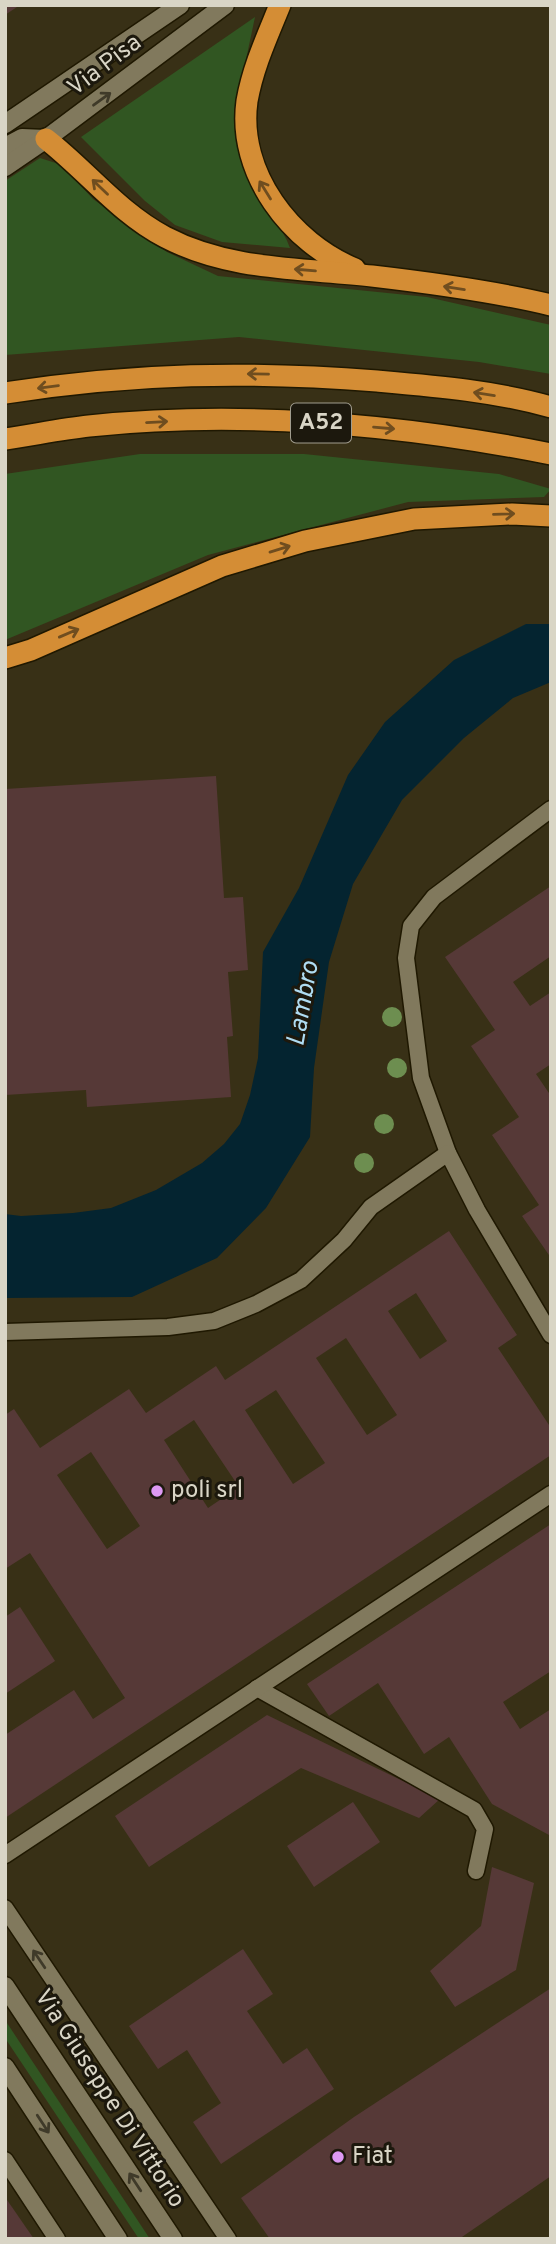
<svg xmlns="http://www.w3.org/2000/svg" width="556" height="2244" viewBox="0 0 556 2244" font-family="Overpass,sans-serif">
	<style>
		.green { fill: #315622 }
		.water { fill: #042430 }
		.building { fill: #563937; fill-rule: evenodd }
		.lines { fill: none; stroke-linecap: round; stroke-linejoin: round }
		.lane-casing { stroke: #1f1801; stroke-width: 19 }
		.street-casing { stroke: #1f1801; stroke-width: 21 }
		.secondary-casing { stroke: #1f1801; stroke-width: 21 }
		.highway-casing { stroke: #1f1801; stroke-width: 24 }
		.lane { stroke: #81795d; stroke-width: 16 }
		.street { stroke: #81795d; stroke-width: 18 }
		.secondary { stroke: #81795d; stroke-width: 18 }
		.highway { stroke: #d48d35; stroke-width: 21 }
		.tree { fill: #6d8e50 }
		.oneway { stroke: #3f3a29 }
		.oneway2 { stroke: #6f4d1f }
		.poi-dot { fill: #dd99f3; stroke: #1c180d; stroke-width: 2.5 }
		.labels { text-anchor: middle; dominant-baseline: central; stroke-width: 6; stroke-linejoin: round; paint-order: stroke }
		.shield { fill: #1c180d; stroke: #a09c8e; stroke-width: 2 }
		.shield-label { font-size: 23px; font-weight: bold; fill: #d9d5c6 }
		.street-label { font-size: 24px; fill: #d9d5c6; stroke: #1c180d }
		.poi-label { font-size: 24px; fill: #d9d5c6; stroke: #1c180d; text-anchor: start }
		.water-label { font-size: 26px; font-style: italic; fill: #afdcf2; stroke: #1c180d }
	</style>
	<rect width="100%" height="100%" fill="#383016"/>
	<g class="green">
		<path d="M255,17C244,71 228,126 248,180C258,206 281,222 290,248L222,242L175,225L145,201L81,137Z"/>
		<path d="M40,158L62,165L93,199L167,252L218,276L427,297L551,325V374L479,362L239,337L5,355V181Z"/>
		<path d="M140,454H304L499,474L551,489L544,497L408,502L208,555L5,640V474Z"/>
		<path d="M5,2020L150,2239H139L5,2038Z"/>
	</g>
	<path class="water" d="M526,624H551V682L513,698L464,738L402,800L353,884L329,962L314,1068L310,1137L266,1208L217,1258L132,1297L5,1298V1214L21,1216L73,1213L111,1208L156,1190L202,1163L224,1144L240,1124L250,1095L258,1058L263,952L299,888L348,775L385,722L454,660Z"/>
	<g class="building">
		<path d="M5,5H20L5,15Z"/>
		<path d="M216,776L224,898L243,897L248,970L228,972L233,1036L227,1037L231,1097L87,1107L86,1090L5,1095V789Z"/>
		<path d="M551,886V956L513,982L530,1006L551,992V1064L536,1074L551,1096V1258L522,1216L539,1205L492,1135L519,1117L471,1046L495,1030L445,957Z"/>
		<path d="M449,1231L517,1335L498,1348L551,1428V1455L5,1818V1735L74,1690L93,1719L125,1698L30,1553L5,1569V1415L14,1409L40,1448L129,1389L146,1413L216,1366L225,1380ZM416,1293L447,1341L420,1359L388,1311ZM346,1338L397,1415L367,1435L316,1358ZM276,1390L325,1463L293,1484L245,1410ZM194,1420L239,1487L208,1508L164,1440ZM91,1452L140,1526L107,1549L57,1475Z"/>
		<path d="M551,1524V1671L503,1702L520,1729L551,1709L549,1835L492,1804L449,1737L424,1754L378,1683L329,1716L307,1684Z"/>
		<path d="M20,1607L55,1661L5,1694V1617Z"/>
		<path d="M267,1715L440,1799L419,1818L301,1768L149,1867L115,1816Z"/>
		<path d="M353,1802L380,1842L314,1887L287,1846Z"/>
		<path d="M492,1867L534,1883L516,1970L455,2007L430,1971L481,1926Z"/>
		<path d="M243,1949L273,1994L247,2011L283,2064L307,2048L334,2089L221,2164L193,2122L221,2103L187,2050L158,2069L129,2026Z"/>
		<path d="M551,1988V2176L459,2239H270L241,2198L354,2117Z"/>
		<path d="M5,2197L34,2239H5Z"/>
	</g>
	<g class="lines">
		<g class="lane-casing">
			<g id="lane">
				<path d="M551,809L434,897L411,926L406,958L421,1078L448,1153L477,1210L551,1335"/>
				<path d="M5,1332L168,1327L214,1321L256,1304L301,1280L344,1240L371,1207L448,1153"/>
				<path d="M257,1688L474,1810L485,1829L476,1871"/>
				<path d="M5,1855L551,1494"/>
				<path d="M5,1908L228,2239"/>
				<path d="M5,2160L57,2239"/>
			</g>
		</g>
		<g class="street-casing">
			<g id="street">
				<path d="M5,124L180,5"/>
				<path d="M46,139L225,5"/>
			</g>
		</g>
		<g class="secondary-casing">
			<g id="secondary">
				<path d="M5,147L22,138L46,139"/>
				<path d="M5,167L46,139"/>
				<path d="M5,1986L173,2239"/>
				<path d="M5,2067L118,2239"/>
			</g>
		</g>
		<g class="highway-casing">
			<g id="highway">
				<path d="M280,5C267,37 253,67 247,101C237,173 291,243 355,269"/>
				<path d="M46,139C87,171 119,213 165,237C230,271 302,268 372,276C432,283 493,291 551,305"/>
				<path d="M5,393C134,373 248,371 377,381C434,386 495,391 551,407"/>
				<path d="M5,439C33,435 61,429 89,426C243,410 400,424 551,454"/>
				<path d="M5,658L31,650L222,566L305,541L414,519L512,514L551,516"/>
			</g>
		</g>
		<use href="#lane" class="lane"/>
		<use href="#street" class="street"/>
		<use href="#secondary" class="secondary"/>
		<use href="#highway" class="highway"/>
	</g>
	<g class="tree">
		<circle cx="392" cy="1017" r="10"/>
		<circle cx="397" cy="1068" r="10"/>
		<circle cx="384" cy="1124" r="10"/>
		<circle cx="364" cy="1163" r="10"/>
	</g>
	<defs><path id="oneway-shaft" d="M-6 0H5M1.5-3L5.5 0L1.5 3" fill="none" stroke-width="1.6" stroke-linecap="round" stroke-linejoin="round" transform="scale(1.75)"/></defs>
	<g class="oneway">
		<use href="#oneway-shaft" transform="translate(102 99) rotate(-36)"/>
		<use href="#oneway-shaft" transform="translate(39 1959) rotate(-124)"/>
		<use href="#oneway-shaft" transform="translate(43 2124) rotate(57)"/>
		<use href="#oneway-shaft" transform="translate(135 2182) rotate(-123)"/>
	</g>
	<g class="oneway2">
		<use href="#oneway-shaft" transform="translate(100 187) rotate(-136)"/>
		<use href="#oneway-shaft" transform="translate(265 190) rotate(-122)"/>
		<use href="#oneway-shaft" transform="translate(305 270) rotate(-175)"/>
		<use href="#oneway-shaft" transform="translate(454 288) rotate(-171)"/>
		<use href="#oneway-shaft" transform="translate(258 374) rotate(-179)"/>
		<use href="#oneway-shaft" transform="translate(48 387) rotate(173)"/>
		<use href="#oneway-shaft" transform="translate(484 394) rotate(-171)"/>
		<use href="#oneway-shaft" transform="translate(157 422) rotate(-3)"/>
		<use href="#oneway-shaft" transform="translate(384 428) rotate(5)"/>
		<use href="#oneway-shaft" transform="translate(504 514) rotate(-2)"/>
		<use href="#oneway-shaft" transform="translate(280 549) rotate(-17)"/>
		<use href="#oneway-shaft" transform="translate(69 633) rotate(-23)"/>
	</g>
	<g class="poi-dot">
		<circle cx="157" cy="1491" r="7"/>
		<circle cx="338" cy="2157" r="7"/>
	</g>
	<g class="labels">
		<rect class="shield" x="291" y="403.5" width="60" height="39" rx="5"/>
		<g class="shield-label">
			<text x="321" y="423">A52</text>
		</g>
		<g class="street-label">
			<text transform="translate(105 66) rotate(-37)">Via Pisa</text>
			<text transform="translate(109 2099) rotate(57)">Via Giuseppe Di Vittorio</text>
		</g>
		<g class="poi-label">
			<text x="171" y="1491">poli srl</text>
			<text x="352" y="2157">Fiat</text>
		</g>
		<g class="water-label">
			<text transform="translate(304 1004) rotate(-80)">Lambro</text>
		</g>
	</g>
	<rect width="556" height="2244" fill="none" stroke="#d9d5c6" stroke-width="14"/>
</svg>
